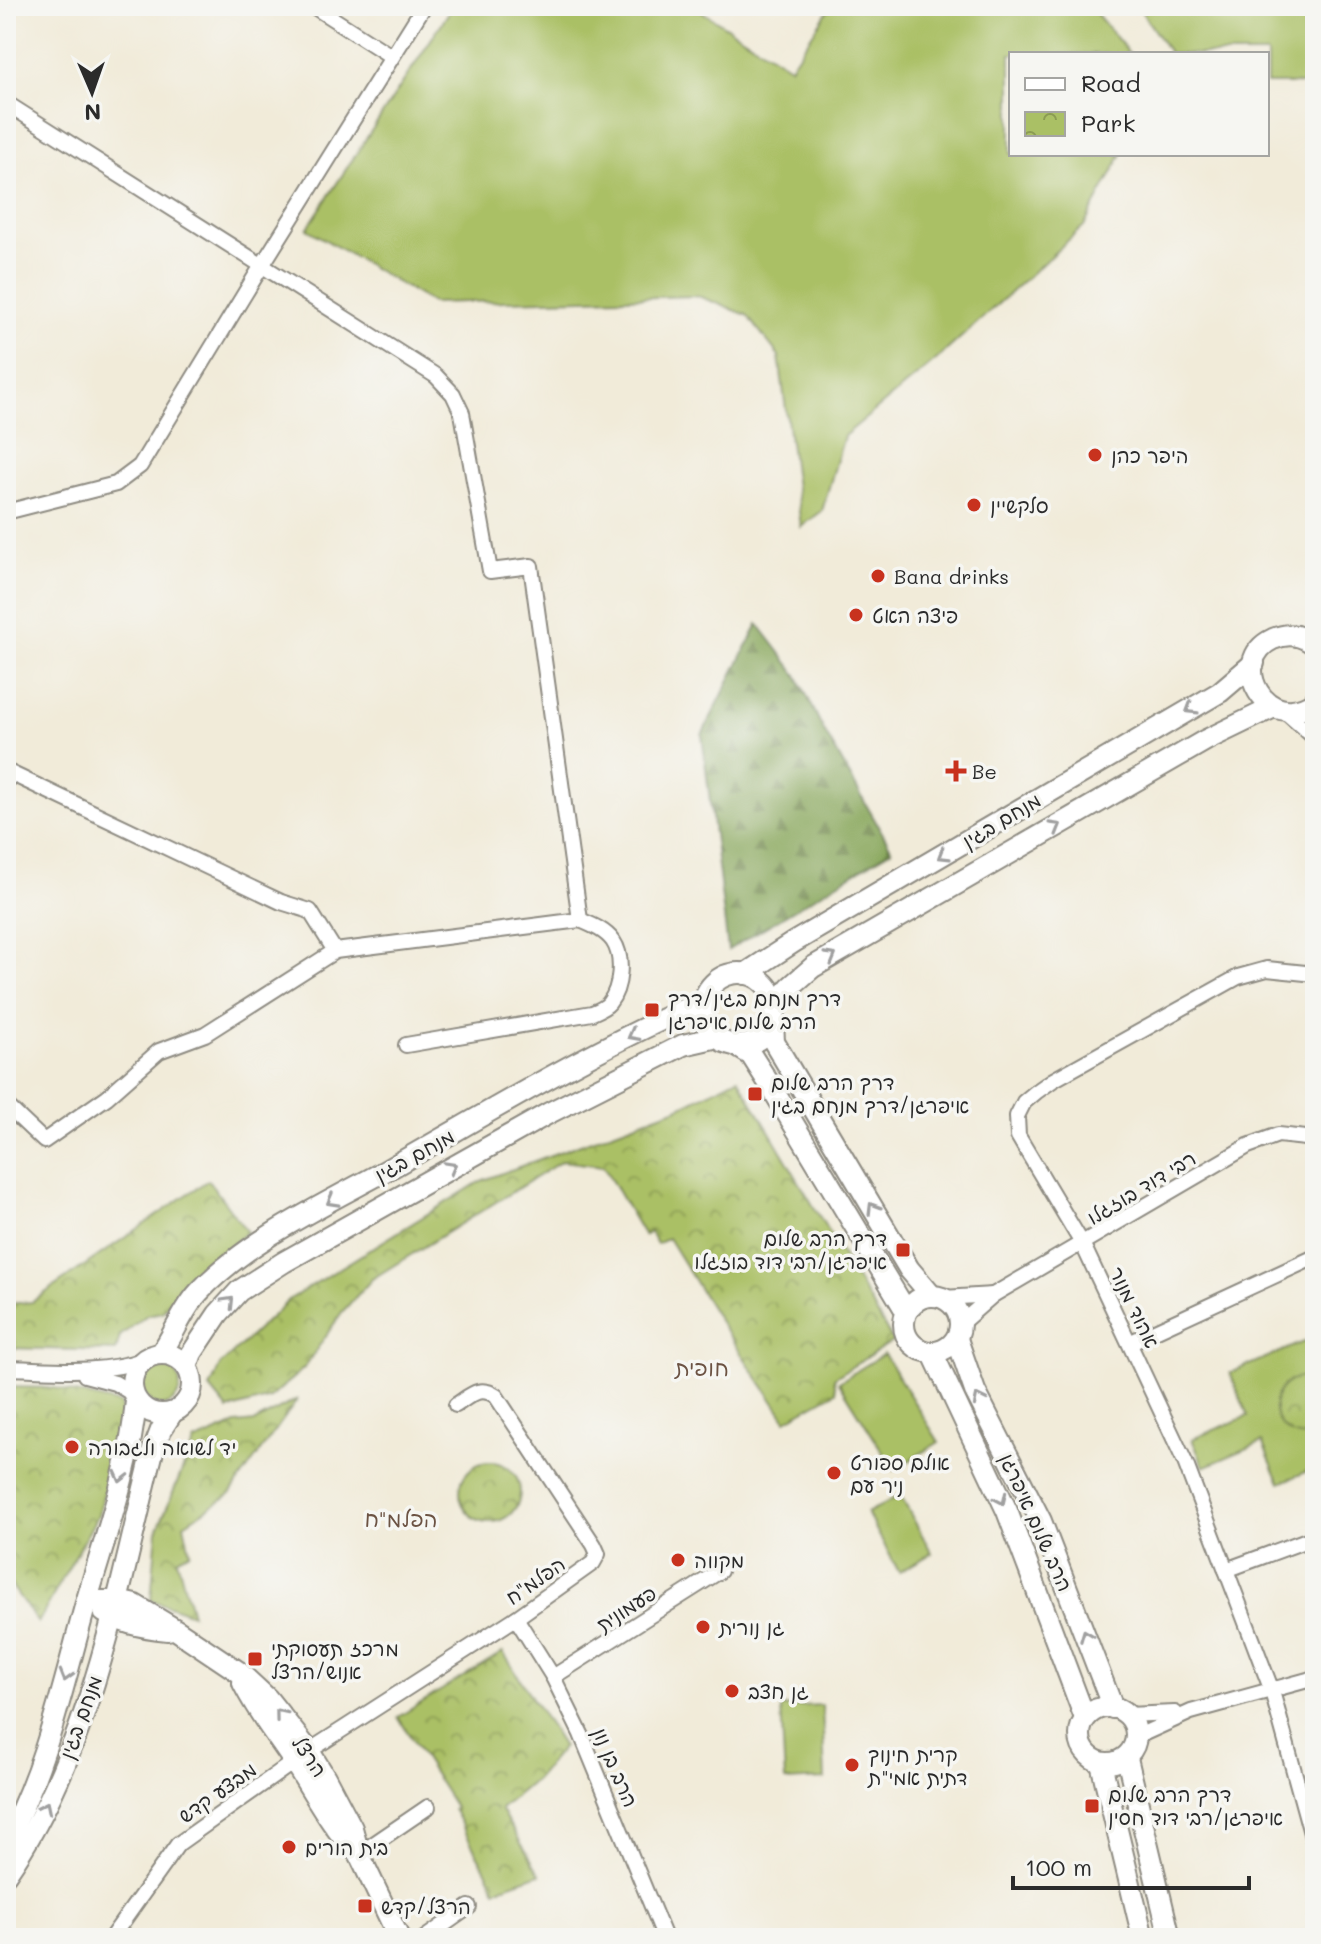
<svg xmlns="http://www.w3.org/2000/svg" width="1321" height="1944" viewBox="0 0 1321 1944" font-family="Mali,'Playpen Sans Hebrew',sans-serif">
	<style>
		.green { fill: #aac065; stroke: #6a7648; stroke-width: 2 }
		.forest { fill: url(#forest-firs); stroke: #596842; stroke-width: 2 }
		.park { fill: url(#park-crowns); stroke: #6a7648; stroke-width: 2 }
		.lines { fill: none; stroke-linecap: round; stroke-linejoin: round }
		.street-casing { stroke: #8e8b82; stroke-width: 18 }
		.secondary-casing { stroke: #8e8b82; stroke-width: 24 }
		.street { stroke: #fff; stroke-width: 14 }
		.secondary { stroke: #fff; stroke-width: 20 }
		.oneway { stroke: #a0a0a0 }
		.poi-dot { fill: #c8321e; stroke: #f6f6f2; stroke-width: 3 }
		.labels { text-anchor: middle; dominant-baseline: central; stroke-width: 7; stroke-linejoin: round; paint-order: stroke }
		.poi-label { font-size: 20px; fill: #2b2b2b; stroke: #f6f6f2; text-anchor: start }
		.street-label { font-size: 20px; fill: #2b2b2b; stroke: #f6f6f2 }
		.neighbourhood-label { font-size: 22px; fill: #6c5344; stroke: #f6f6f2 }
	</style>
	<defs>
		<pattern id="forest-firs" width="22" height="20" patternUnits="userSpaceOnUse" patternTransform="scale(2)"><rect width="22" height="20" fill="#87a65a"/><path d="M5 1l3.5 6h-7zM16 11l3.5 6h-7z" fill="#6f874b"/></pattern>
		<pattern id="park-crowns" width="20" height="18" patternUnits="userSpaceOnUse" patternTransform="scale(2)"><rect width="20" height="18" fill="#aac065"/><path d="M2 6a3 3 0 1 1 6 0M12 15a3 3 0 1 1 6 0" fill="none" stroke="#8b9c53"/></pattern>
	</defs>
	<rect width="100%" height="100%" fill="#f6f6f2"/>
	<filter id="ink" filterUnits="userSpaceOnUse"><feTurbulence type="fractalNoise" baseFrequency=".0125" numOctaves="2"/><feDisplacementMap in="SourceGraphic" scale="16" xChannelSelector="R" yChannelSelector="G"/><feConvolveMatrix kernelMatrix="1 2 1 2 8 2 1 2 1" color-interpolation-filters="sRGB"/></filter>
	<filter id="wash" filterUnits="userSpaceOnUse"><feTurbulence type="fractalNoise" baseFrequency=".006" numOctaves="4" result="noise"/><feDisplacementMap in="SourceGraphic" scale="32" xChannelSelector="R" yChannelSelector="G"/><feGaussianBlur stdDeviation="1.8" result="paint"/><feColorMatrix in="noise" values="0 0 0 0 0 0 0 0 0 0 0 0 0 0 0 0 0 1.4 0 .05"/><feComposite in="paint" operator="in"/></filter>
	<g filter="url(#wash)">
		<rect width="100%" height="100%" fill="#f1ebd9"/>
		<g class="green">
			<path d="M453,6H693L790,67L831,6H1090L1130,54H1011V154H1122L1084,226L936,360L844,436L822,511L801,527L779,356L747,315L698,296L432,303L307,229Z"/>
			<path d="M1138,6H1315V84H1267V54H1170Z"/>
			<path d="M1315,1337V1468L1280,1483L1262,1442L1204,1467L1192,1439L1248,1416L1230,1373Z"/>
			<path d="M884,1354L939,1442L894,1470L839,1382Z"/>
			<circle cx="160" cy="1386" r="20"/>
			<path d="M900,1495L932,1553L899,1572L867,1513Z"/>
			<path d="M822,1705L825,1779L785,1781L781,1707Z"/>
		</g>
		<path class="forest" d="M758,624L797,675L823,729L892,850L728,950L702,735Z"/>
		<g class="park">
			<path d="M738,1078L893,1341L834,1378L836,1392L786,1420L720,1322L668,1238L657,1244L650,1232L644,1236L603,1166L562,1161L372,1279L342,1312L304,1368L270,1398L228,1410L210,1388L220,1365L290,1299L481,1181L680,1107Z"/>
			<path d="M208,1180L247,1232L204,1268L162,1312L147,1315L120,1336L116,1351L6,1348V1304L32,1302Z"/>
			<path d="M1305,1376L1315,1377V1436C1269,1444 1258,1383 1305,1376Z"/>
			<path d="M6,1387L54,1388L121,1404L122,1426L98,1515L38,1623L6,1578Z"/>
			<path d="M298,1399L229,1495L184,1524L190,1552L177,1559L192,1614L151,1600L157,1531L194,1442L236,1424L255,1422Z"/>
			<circle cx="490" cy="1492" r="30"/>
			<path d="M503,1652L563,1747L536,1779L500,1809L540,1874L496,1889L453,1809L455,1807L398,1717Z"/>
		</g>
	</g>
	<g filter="url(#ink)">
		<g class="lines">
			<g class="street-casing">
				<g id="street">
					<path d="M313,6L391,56"/>
					<path d="M6,103L436,376L453,394L462,413L490,571L531,566L580,920"/>
					<path d="M6,512L116,484L140,466L261,267L424,6"/>
					<path d="M1283,710L1315,738"/>
					<path d="M6,771L281,902L310,911L335,951"/>
					<path d="M1315,974L1267,969L1238,977L1053,1080L1036,1092L1024,1102L1017,1116L1018,1136L1083,1245L1185,1462L1272,1691L1315,1848"/>
					<path d="M6,1105L44,1141L107,1097L159,1051L205,1034L335,951L580,920C592,925 605,930 613,941C624,957 621,988 609,1003C605,1008 597,1011 592,1013L406,1045"/>
					<path d="M943,1298L993,1295"/>
					<path d="M960,1324L993,1295L1248,1146L1278,1135L1315,1139"/>
					<path d="M1131,1342L1315,1257"/>
					<path d="M6,1368C53,1369 98,1375 143,1360"/>
					<path d="M85,1375L115,1383L133,1394"/>
					<path d="M1226,1570L1315,1537"/>
					<path d="M516,1618L553,1677L581,1734L665,1938"/>
					<path d="M553,1677L720,1571"/>
					<path d="M1126,1715L1175,1713"/>
					<path d="M1136,1737L1191,1712L1315,1678"/>
					<path d="M359,1854L428,1807"/>
					<path d="M111,1938L178,1844L309,1751L516,1618L593,1563L598,1554L594,1545L496,1396C480,1385 471,1395 456,1405"/>
					<path d="M425,1938L469,1907"/>
				</g>
			</g>
			<g class="secondary-casing">
				<g id="secondary">
					<path d="M1315,645C1302,635 1289,632 1273,639C1226,661 1266,736 1315,701"/>
					<circle cx="739" cy="1009" r="36"/>
					<path d="M745,974L794,942L1220,692L1254,663"/>
					<path d="M775,1010L790,987L813,967L1206,740L1274,707"/>
					<path d="M773,1021L774,1042L909,1269L932,1296"/>
					<path d="M735,1045L751,1055L770,1085L906,1311"/>
					<circle cx="932" cy="1324" r="28"/>
					<path d="M957,1339L975,1391L1041,1521L1113,1708"/>
					<path d="M932,1352L1007,1511L1085,1718"/>
					<path d="M161,1353C175,1333 183,1309 199,1292C246,1241 327,1203 387,1170C491,1111 594,1048 703,1001"/>
					<circle cx="162" cy="1384" r="30"/>
					<path d="M187,1367L192,1353L218,1314L239,1291L284,1262L549,1113L683,1045L718,1037"/>
					<path d="M87,1601H117L135,1605L178,1631L239,1672L267,1698L309,1751L325,1777L352,1828L359,1854L399,1938"/>
					<path d="M104,1612C122,1624 146,1628 168,1630"/>
					<path d="M243,1683C259,1715 275,1733 294,1762C315,1794 331,1828 359,1854"/>
					<circle cx="1108" cy="1735" r="28"/>
					<path d="M1127,1758L1170,1938"/>
					<path d="M1101,1763L1143,1938"/>
					<path d="M6,1841C46,1768 64,1682 86,1603C105,1537 130,1469 136,1401"/>
					<path d="M6,1874C90,1754 118,1592 153,1451L161,1430L172,1413"/>
				</g>
			</g>
			<use href="#street" class="street"/>
			<use href="#secondary" class="secondary"/>
		</g>
		<defs><path id="oneway-chevron" d="M-2-3.5L2.5 0L-2 3.5" fill="none" stroke-width="1.6" stroke-linecap="round" stroke-linejoin="round" transform="scale(2)"/></defs>
		<g class="oneway">
			<use href="#oneway-chevron" transform="translate(1191 709) rotate(149)"/>
			<use href="#oneway-chevron" transform="translate(1056 827) rotate(-30)"/>
			<use href="#oneway-chevron" transform="translate(943 855) rotate(149)"/>
			<use href="#oneway-chevron" transform="translate(831 957) rotate(-30)"/>
			<use href="#oneway-chevron" transform="translate(633 1035) rotate(152)"/>
			<use href="#oneway-chevron" transform="translate(451 1167) rotate(-29)"/>
			<use href="#oneway-chevron" transform="translate(332 1201) rotate(151)"/>
			<use href="#oneway-chevron" transform="translate(873 1208) rotate(-121)"/>
			<use href="#oneway-chevron" transform="translate(229 1302) rotate(-46)"/>
			<use href="#oneway-chevron" transform="translate(979 1399) rotate(-116)"/>
			<use href="#oneway-chevron" transform="translate(121 1477) rotate(104)"/>
			<use href="#oneway-chevron" transform="translate(1001 1499) rotate(65)"/>
			<use href="#oneway-chevron" transform="translate(1086 1635) rotate(-111)"/>
			<use href="#oneway-chevron" transform="translate(66 1676) rotate(106)"/>
			<use href="#oneway-chevron" transform="translate(280 1714) rotate(-129)"/>
			<use href="#oneway-chevron" transform="translate(45 1807) rotate(-64)"/>
		</g>
	</g>
	<g class="poi-dot">
		<circle cx="1095" cy="455" r="8"/>
		<circle cx="974" cy="505" r="8"/>
		<circle cx="878" cy="576" r="8"/>
		<circle cx="856" cy="615" r="8"/>
		<path d="M952 759h8v8h8v8h-8v8h-8v-8h-8v-8h8z"/>
		<rect x="644" y="1002" width="16" height="16" rx="4"/>
		<rect x="747" y="1086" width="16" height="16" rx="4"/>
		<rect x="895" y="1242" width="16" height="16" rx="4"/>
		<circle cx="72" cy="1447" r="8"/>
		<circle cx="834" cy="1473" r="8"/>
		<circle cx="678" cy="1560" r="8"/>
		<circle cx="703" cy="1627" r="8"/>
		<rect x="247" y="1651" width="16" height="16" rx="4"/>
		<circle cx="732" cy="1691" r="8"/>
		<circle cx="852" cy="1765" r="8"/>
		<rect x="1084" y="1798" width="16" height="16" rx="4"/>
		<circle cx="289" cy="1847" r="8"/>
		<rect x="357" y="1898" width="16" height="16" rx="4"/>
	</g>
	<g class="labels">
		<g class="poi-label">
			<text x="1111" y="455">היפר כהן</text>
			<text x="990" y="505">סלקשיין</text>
			<text x="894" y="576">Bana drinks</text>
			<text x="872" y="615">פיצה האט</text>
			<text x="972" y="771">Be</text>
			<text x="668" y="998">דרך מנחם בגין/דרך<tspan x="668" dy="23">הרב שלום איפרגן</tspan></text>
			<text x="771" y="1082">דרך הרב שלום<tspan x="771" dy="23">איפרגן/דרך מנחם בגין</tspan></text>
			<text x="887" y="1238" text-anchor="end">דרך הרב שלום<tspan x="887" dy="23">איפרגן/רבי דוד בוזגלו</tspan></text>
			<text x="88" y="1447">יד לשואה ולגבורה</text>
			<text x="850" y="1462">אולם ספורט<tspan x="850" dy="23">ניר עם</tspan></text>
			<text x="694" y="1560">מקווה</text>
			<text x="719" y="1627">גן נורית</text>
			<text x="271" y="1648">מרכז תעסוקתי<tspan x="271" dy="23">אנוש/הרצל</tspan></text>
			<text x="748" y="1691">גן חצב</text>
			<text x="868" y="1754">קרית חינוך<tspan x="868" dy="23">דתית אמי"ת</tspan></text>
			<text x="1108" y="1794">דרך הרב שלום<tspan x="1108" dy="23">איפרגן/רבי דוד חסין</tspan></text>
			<text x="305" y="1847">בית הורים</text>
			<text x="381" y="1906">הרצל/קדש</text>
		</g>
		<g class="street-label">
			<text transform="translate(1001 820) rotate(-31)">מנחם בגין</text>
			<text transform="translate(414 1155) rotate(-29)">מנחם בגין</text>
			<text transform="translate(1141 1187) rotate(-31)">רבי דוד בוזגלו</text>
			<text transform="translate(1135 1307) rotate(64)">אהוד מנור</text>
			<text transform="translate(1037 1522) rotate(66)">הרב שלום איפרגן</text>
			<text transform="translate(535 1580) rotate(-35)">הפלמ"ח</text>
			<text transform="translate(626 1608) rotate(-33)">פעמונית</text>
			<text transform="translate(80 1717) rotate(-70)">מנחם בגין</text>
			<text transform="translate(310 1756) rotate(56)">הרצל</text>
			<text transform="translate(616 1767) rotate(67)">הרב בן נון</text>
			<text transform="translate(217 1792) rotate(-35)">מבצע קדש</text>
		</g>
		<g class="neighbourhood-label">
			<text x="702" y="1367">חופית</text>
			<text x="401" y="1518">הפלמ"ח</text>
		</g>
	</g>
	<rect width="1321" height="1944" fill="none" stroke="#f6f6f2" stroke-width="32"/>
	<rect x="1009" y="52" width="260" height="104" fill="#f6f6f2" stroke="#a5a5a2" stroke-width="2"/>
	<rect x="1025" y="78" width="40" height="12" fill="#ffffff" stroke="#a5a5a2" stroke-width="2"/>
	<text x="1081" y="92" font-size="24" fill="#2b2b2b">Road</text>
	<rect x="1025" y="112" width="40" height="24" fill="url(#park-crowns)" stroke="#a5a5a2" stroke-width="2"/>
	<text x="1081" y="132" font-size="24" fill="#2b2b2b">Park</text>
	<g transform="translate(92 92) rotate(178)" stroke="#f6f6f2" stroke-width="6" paint-order="stroke">
	<path d="M0-6L14 30L0 20L-14 30Z" fill="#2b2b2b"/>
	<text y="-12" font-size="22" font-weight="bold" text-anchor="middle" fill="#2b2b2b">N</text>
	</g>
	<path d="M1013 1876v12h236v-12" fill="none" stroke="#2b2b2b" stroke-width="4"/>
	<text x="1025" y="1876" font-size="24" fill="#2b2b2b" stroke="#f6f6f2" stroke-width="6" paint-order="stroke">100 m</text>
</svg>
